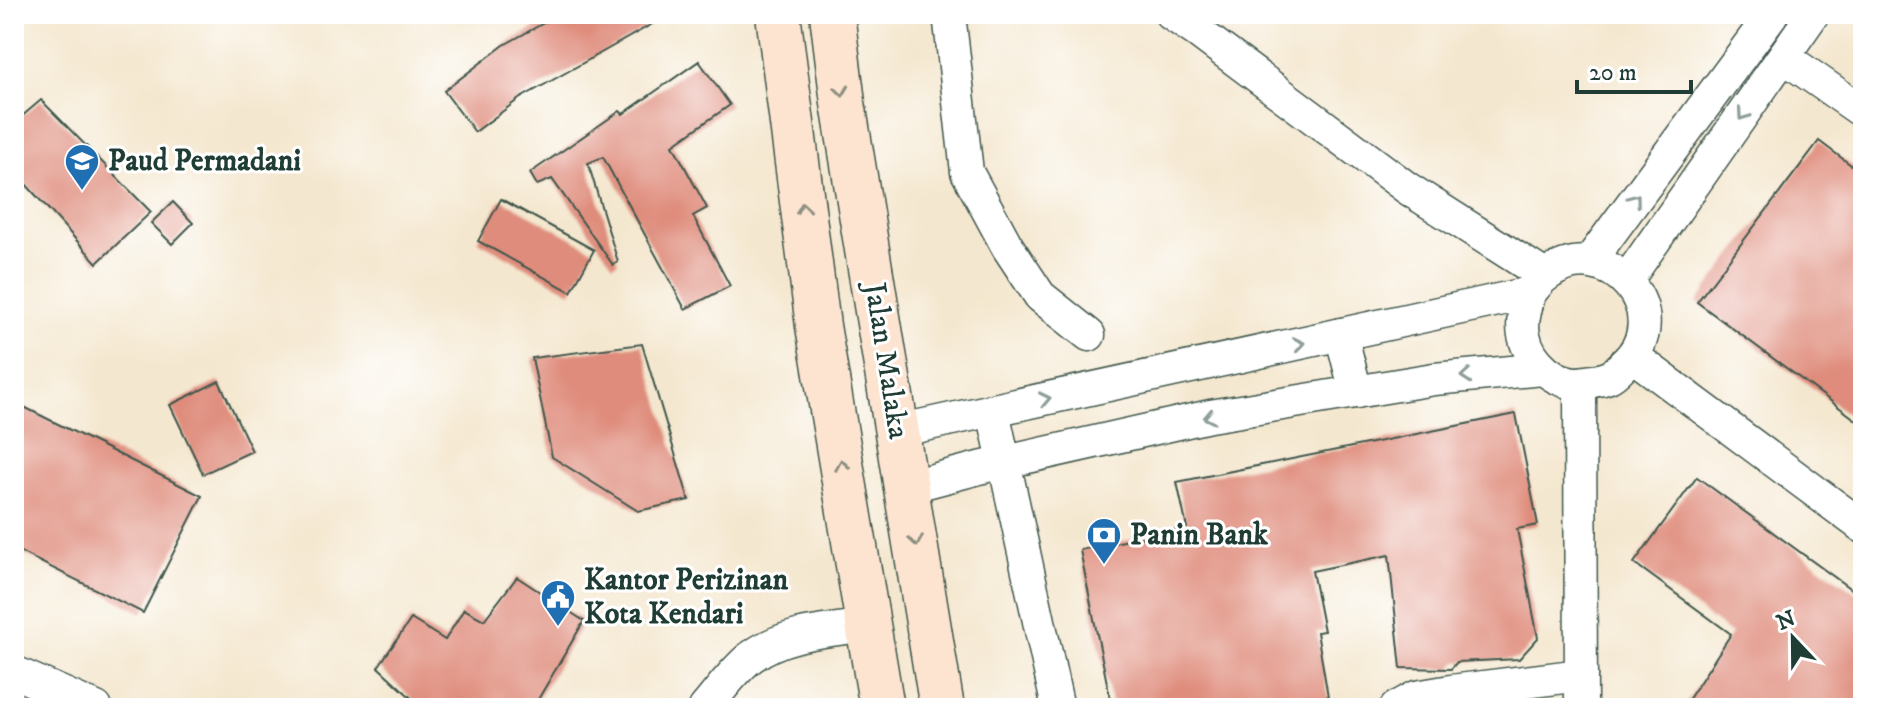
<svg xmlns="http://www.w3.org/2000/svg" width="1877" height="722" viewBox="0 0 1877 722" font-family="'IM FELL DW Pica',serif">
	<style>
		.building { fill: #df8c7c }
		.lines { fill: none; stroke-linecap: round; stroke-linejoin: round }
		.street-casing { stroke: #3f564b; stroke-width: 35 }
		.secondary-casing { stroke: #3f564b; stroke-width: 47 }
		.street { stroke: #fff; stroke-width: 32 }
		.secondary { stroke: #fde4d0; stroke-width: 44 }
		.oneway { stroke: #8e9082 }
		.oneway2 { stroke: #8f9e9a }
		.labels { text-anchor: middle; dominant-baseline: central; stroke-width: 6; stroke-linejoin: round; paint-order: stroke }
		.poi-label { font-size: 30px; font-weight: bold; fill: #1f3d34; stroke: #fff; text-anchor: start }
		.street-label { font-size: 30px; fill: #1f3d34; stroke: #fff }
	</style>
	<rect width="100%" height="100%" fill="#fff"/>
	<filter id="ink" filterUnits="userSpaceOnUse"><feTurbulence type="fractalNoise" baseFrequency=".0125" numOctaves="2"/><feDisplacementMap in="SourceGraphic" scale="16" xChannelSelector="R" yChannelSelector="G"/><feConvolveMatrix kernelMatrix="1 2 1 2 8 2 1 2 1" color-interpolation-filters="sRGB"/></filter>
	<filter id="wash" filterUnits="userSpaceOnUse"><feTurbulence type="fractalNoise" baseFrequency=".006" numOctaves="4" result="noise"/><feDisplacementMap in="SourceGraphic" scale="32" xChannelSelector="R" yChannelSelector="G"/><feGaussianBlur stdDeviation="1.8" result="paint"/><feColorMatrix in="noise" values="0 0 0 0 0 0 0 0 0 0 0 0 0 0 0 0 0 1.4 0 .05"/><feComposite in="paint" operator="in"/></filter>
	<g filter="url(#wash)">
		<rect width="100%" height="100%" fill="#f4e7cf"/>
		<g id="blocks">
			<g class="building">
				<path d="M560,14H670L519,99L475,132L444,91L504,45Z"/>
				<path d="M699,61L730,105L673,145L707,208L693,216L730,286L685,309L603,157L588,163L618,262L613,265L552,179L537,185L530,173L620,111L623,114Z"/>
				<path d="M41,100L151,212L97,263L14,171V123Z"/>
				<path d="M1819,141L1863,174V425L1697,302Z"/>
				<path d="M501,199L594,250L571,292L478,241Z"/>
				<path d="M173,202L193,223L172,244L151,223Z"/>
				<path d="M642,344L689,500L638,511L552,457L532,358Z"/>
				<path d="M219,381L252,451L203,474L170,405Z"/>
				<path d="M14,402L202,496L143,613L14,549Z"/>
				<path d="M1516,414L1538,525L1517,529L1538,638L1519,659L1457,662L1451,669L1401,668L1389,555L1312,571L1324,631L1317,632L1330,708H1112L1080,550L1187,528L1177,482Z"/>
				<path d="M1697,477L1863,598V708H1683L1731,634L1634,563Z"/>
				<path d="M517,577L584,621L533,708H422L378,667L411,619L445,640L464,609L484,620Z"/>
			</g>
		</g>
	</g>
	<g filter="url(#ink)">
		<use href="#blocks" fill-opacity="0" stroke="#3f564b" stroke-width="2"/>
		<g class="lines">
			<g class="street-casing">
				<g id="street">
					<path d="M949,14L967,172L1007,246L1040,296L1089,335"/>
					<path d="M1171,14L1198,32L1407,188L1545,276"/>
					<path d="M1784,57L1863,112"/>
					<path d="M1589,262L1772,14"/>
					<path d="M1627,280L1813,14"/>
					<path d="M1341,334L1356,392"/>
					<path d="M1634,357L1863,527"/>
					<path d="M1580,383L1581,708"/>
					<path d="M993,411L1058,708"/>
					<path d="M897,431L1530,293C1535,287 1540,279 1547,275C1608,230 1680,316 1623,365C1619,369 1614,375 1609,377C1603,380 1593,381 1586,382C1557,388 1529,361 1524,335C1521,320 1526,307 1530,293"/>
					<path d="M907,487L979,468L1210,416L1434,379L1543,369"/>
					<path d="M14,672L96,708"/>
					<path d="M705,708C719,692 734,670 751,657C784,632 829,631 869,625"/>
					<path d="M1396,708L1416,697L1451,691L1581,675"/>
				</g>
			</g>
			<g class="secondary-casing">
				<g id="secondary">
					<path d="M778,14L818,326L882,708"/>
					<path d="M832,14L843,103L942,708"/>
				</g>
			</g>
			<use href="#street" class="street"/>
			<use href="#secondary" class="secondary"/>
		</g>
		<defs><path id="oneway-chevron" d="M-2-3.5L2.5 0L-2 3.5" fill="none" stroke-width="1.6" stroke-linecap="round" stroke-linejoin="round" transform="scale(2)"/></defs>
		<g class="oneway">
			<use href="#oneway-chevron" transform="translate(842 91) rotate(83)"/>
			<use href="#oneway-chevron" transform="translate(803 208) rotate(-98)"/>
			<use href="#oneway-chevron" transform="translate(842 465) rotate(-100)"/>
			<use href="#oneway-chevron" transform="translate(916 541) rotate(81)"/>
		</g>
		<g class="oneway2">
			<use href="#oneway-chevron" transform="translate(1743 115) rotate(125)"/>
			<use href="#oneway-chevron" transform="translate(1635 199) rotate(-53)"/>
			<use href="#oneway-chevron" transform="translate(1299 344) rotate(-12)"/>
			<use href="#oneway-chevron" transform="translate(1466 376) rotate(175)"/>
			<use href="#oneway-chevron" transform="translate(1045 399) rotate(-12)"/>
			<use href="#oneway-chevron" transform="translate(1209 417) rotate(169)"/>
		</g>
	</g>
	<defs>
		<g id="school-pin" transform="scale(1.8)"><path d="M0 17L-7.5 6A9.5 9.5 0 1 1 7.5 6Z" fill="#1f6fb2" stroke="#fff"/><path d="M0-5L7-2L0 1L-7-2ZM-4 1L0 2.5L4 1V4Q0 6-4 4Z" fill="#fff"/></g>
		<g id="bank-pin" transform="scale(1.8)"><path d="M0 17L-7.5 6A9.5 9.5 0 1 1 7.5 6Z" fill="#1f6fb2" stroke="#fff"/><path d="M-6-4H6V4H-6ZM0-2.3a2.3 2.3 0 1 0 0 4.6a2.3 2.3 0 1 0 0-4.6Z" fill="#fff"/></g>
		<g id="civic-pin" transform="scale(1.8)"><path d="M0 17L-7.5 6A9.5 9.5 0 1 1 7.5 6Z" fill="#1f6fb2" stroke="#fff"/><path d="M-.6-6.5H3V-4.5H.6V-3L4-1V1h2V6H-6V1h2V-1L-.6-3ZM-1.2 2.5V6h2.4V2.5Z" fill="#fff"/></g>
	</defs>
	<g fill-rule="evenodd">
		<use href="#school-pin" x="82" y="161"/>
		<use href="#bank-pin" x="1104" y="535"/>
		<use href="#civic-pin" x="558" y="597"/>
	</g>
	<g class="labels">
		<g class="poi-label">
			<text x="108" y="161">Paud Permadani</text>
			<text x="1130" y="535">Panin Bank</text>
			<text x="584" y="580">Kantor Perizinan<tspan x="584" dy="34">Kota Kendari</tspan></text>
		</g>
		<g class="street-label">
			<text transform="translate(886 361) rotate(81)">Jalan Malaka</text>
		</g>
	</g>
	<rect width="1877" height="722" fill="none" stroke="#fff" stroke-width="48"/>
	<g transform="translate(1793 638) rotate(338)" stroke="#ffffff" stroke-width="6" paint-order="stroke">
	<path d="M0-6L14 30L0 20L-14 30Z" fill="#1f3d34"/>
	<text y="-12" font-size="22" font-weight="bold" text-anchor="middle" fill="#1f3d34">N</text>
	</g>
	<path d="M1577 80v12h114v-12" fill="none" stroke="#1f3d34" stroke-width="4"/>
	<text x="1589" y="80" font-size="24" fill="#1f3d34" stroke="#ffffff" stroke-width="6" paint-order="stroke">20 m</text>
</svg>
